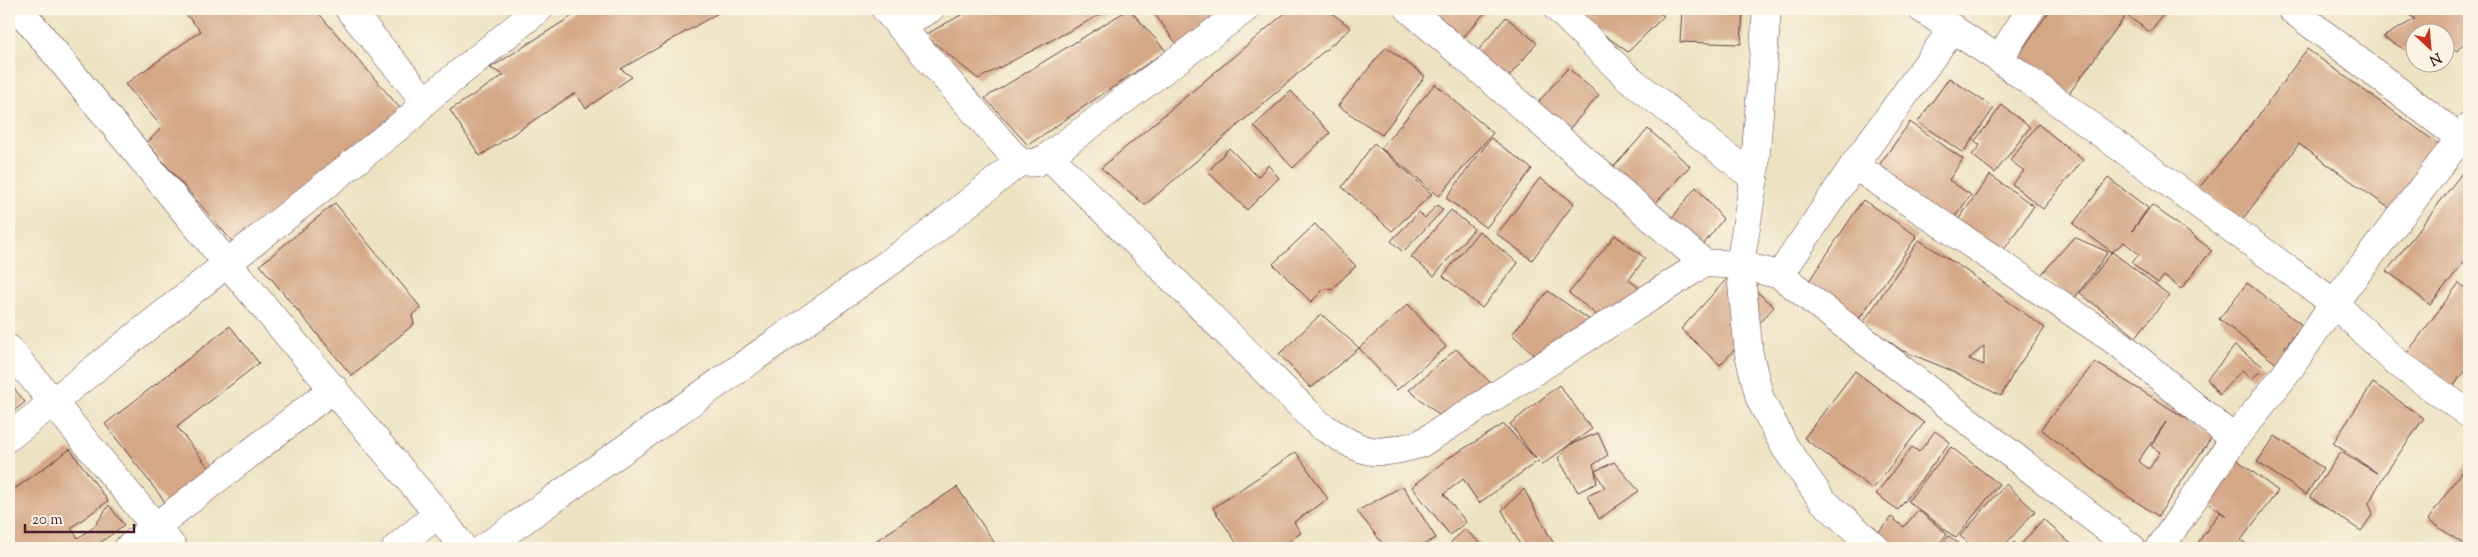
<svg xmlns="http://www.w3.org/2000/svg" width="2478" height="557" viewBox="0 0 2478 557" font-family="'Sorts Mill Goudy',serif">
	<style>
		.building { fill: #d4a787; fill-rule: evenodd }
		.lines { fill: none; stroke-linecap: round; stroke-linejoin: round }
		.minor-casing { stroke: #623c42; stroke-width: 29 }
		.minor { stroke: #fff; stroke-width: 28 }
	</style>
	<rect width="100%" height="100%" fill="#fcf5e5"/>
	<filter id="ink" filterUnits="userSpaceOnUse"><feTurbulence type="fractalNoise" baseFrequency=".02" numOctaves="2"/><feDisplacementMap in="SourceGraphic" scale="10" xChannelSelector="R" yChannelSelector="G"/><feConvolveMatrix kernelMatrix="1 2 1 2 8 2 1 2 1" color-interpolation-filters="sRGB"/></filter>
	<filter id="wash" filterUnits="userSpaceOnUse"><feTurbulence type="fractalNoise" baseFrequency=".0096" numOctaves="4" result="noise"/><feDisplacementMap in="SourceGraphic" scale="20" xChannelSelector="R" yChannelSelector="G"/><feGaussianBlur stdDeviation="1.12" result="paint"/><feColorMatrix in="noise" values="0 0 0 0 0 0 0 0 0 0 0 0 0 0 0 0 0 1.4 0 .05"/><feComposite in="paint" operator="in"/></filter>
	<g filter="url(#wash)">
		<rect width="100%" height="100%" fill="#ede3c3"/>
		<g id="blocks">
			<g class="building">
				<path d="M181,9H315L405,114L237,247L147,143L162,127L125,84L201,31Z"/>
				<path d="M583,9H725L621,69L632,77L586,108L575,93L480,156L450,110L504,75L490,68Z"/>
				<path d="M972,9H1111L978,79L925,35Z"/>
				<path d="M1129,9L1166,51L1028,145L985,98Z"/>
				<path d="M1159,9H1216L1223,18L1180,49L1154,13Z"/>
				<path d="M1290,9H1327L1351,28L1145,205L1101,168Z"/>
				<path d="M1429,9H1488L1456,46Z"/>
				<path d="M1590,9H1654L1664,16L1628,52L1581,18Z"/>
				<path d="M1682,9H1743L1741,44L1680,42Z"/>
				<path d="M2051,9H2167L2150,32L2126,15L2063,102L2011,65Z"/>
				<path d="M2401,9H2469V36L2458,51L2446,42V32H2416V56L2383,37L2415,19Z"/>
				<path d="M1506,17L1537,43L1502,85L1471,59Z"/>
				<path d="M1386,47L1425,76L1382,135L1338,106Z"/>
				<path d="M2307,49L2440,145L2393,211L2299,144L2242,220L2199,188L2259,115Z"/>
				<path d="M1568,68L1599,95L1563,136L1532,109Z"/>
				<path d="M1949,78L1994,108L1963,153L1918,122Z"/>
				<path d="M1435,84L1493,133L1439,196L1381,148Z"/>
				<path d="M1291,91L1330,133L1293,168L1254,126Z"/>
				<path d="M2002,105L2030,127L1995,173L1972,155L1980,145L1975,141Z"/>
				<path d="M1910,122L1963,159L1949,180L1971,195L1951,222L1877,168Z"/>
				<path d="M2038,124L2083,160L2043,209L2012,184L2024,171L2010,160Z"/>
				<path d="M1648,129L1690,166L1649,210L1608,173Z"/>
				<path d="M1491,138L1532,169L1486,228L1446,198Z"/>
				<path d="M1374,143L1432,194L1392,231L1342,187Z"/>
				<path d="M1229,148L1258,177L1268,165L1279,178L1247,210L1208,172Z"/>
				<path d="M2469,164V256L2430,305L2387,271Z"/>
				<path d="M1990,175L2034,206L2001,254L1956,223Z"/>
				<path d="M1540,178L1574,203L1532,260L1497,234Z"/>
				<path d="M2108,178L2148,208L2132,231L2152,205L2212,250L2181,289L2164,276L2158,283L2132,263L2139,254L2124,242L2112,252L2073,224Z"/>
				<path d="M1696,187L1723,219L1699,250L1669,222Z"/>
				<path d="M1863,200L1917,236L1858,320L1807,284Z"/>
				<path d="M335,203L421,308L412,315L414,324L352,376L260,265Z"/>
				<path d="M1437,205L1443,210L1403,252L1391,241L1419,212L1425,218Z"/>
				<path d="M1451,210L1474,229L1434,276L1411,257Z"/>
				<path d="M1315,224L1356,266L1331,290L1325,288L1311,302L1273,264Z"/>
				<path d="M1479,231L1518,263L1482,308L1443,276Z"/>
				<path d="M1615,235L1645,258L1629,280L1643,291L1602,319L1569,293Z"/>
				<path d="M2074,237L2108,252L2074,299L2041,275Z"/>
				<path d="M1919,240L1961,267L2045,328L2016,369L2001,396L1950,370L1901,350L1863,323ZM1984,346V365L1969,359Z"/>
				<path d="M2112,252L2169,295L2136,337L2080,293Z"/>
				<path d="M1734,271L1774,307L1720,365L1681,329Z"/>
				<path d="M2247,283L2302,325L2285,347L2287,353L2278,365L2219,319Z"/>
				<path d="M2459,283L2469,291V365L2453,387L2407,353Z"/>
				<path d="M1548,291L1593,322L1539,360L1512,334Z"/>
				<path d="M1408,304L1446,347L1397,390L1359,348Z"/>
				<path d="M1321,314L1359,348L1311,388L1279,354Z"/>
				<path d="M230,326L259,363L177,427L213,473L169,507L105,424Z"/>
				<path d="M2235,346L2264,367L2252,379L2242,370L2219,395L2207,379Z"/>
				<path d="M1456,349L1493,385L1444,419L1409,390Z"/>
				<path d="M2095,362L2213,435L2158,516L2117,489L2041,429ZM2166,422L2151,446L2160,452L2149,469L2138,461Z"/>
				<path d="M1855,371L1924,423L1873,489L1804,438Z"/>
				<path d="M9,382L25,402L9,415Z"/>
				<path d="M2373,383L2424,418L2383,477L2369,503L2373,514L2361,531L2310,497L2341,452L2377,473L2333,443Z"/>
				<path d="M1559,385L1592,429L1569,445L1598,433L1608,455L1593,465L1595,471L1614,462L1639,491L1599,519L1587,496L1605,488L1595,471L1597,483L1578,492L1558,458L1569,445L1542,465L1538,461L1479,503L1463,479L1444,494L1466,522L1450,535L1412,487L1447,459L1504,424L1536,459L1510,424Z"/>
				<path d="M1935,431L1950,442L1898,510L1876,494L1912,447L1919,452Z"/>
				<path d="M2275,436L2323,468L2306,495L2257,462Z"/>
				<path d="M1951,447L1999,484L1956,538L1908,501Z"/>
				<path d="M70,449L108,501L71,528L78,538L94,527L109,505L124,525L93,548H9V493Z"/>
				<path d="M1296,452L1328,499L1294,522L1301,533L1279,548H1240L1213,508Z"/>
				<path d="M2232,456L2278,491L2241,540L2251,548H2194L2220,512L2226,516L2201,497Z"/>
				<path d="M2469,460V548L2428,520Z"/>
				<path d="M2006,484L2035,511L2002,548H1974L1960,536Z"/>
				<path d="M1403,486L1436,538L1418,548H1386L1357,511Z"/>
				<path d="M957,487L998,548H865Z"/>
				<path d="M1524,489L1556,548H1522L1502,510Z"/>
				<path d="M1918,510L1947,534L1935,548H1884L1873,539L1891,517L1904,527Z"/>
				<path d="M2043,519L2072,545L2070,548H2008L2014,542L2019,547Z"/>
				<path d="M1465,529L1485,548H1455L1451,542Z"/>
				<path d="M1949,536L1964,548H1938Z"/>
			</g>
		</g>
	</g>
	<g filter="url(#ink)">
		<use href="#blocks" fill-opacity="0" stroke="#623c42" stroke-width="1"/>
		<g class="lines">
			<g class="minor-casing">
				<g id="minor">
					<path d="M19,9L228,264L438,514L463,548"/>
					<path d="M349,9L425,101"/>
					<path d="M885,9L1019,162C1032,164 1038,163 1049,156L1245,9"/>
					<path d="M1409,9L1704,263L1740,265L1780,275L2132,548"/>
					<path d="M1558,9L1625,75L1754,178"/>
					<path d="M1767,9L1754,178L1740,265L1749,354L1760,399L1785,447L1822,500L1876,548"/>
					<path d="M1922,9L1999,59L2334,303L2395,361L2469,414"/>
					<path d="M2291,9L2469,145"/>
					<path d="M899,26L930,9"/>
					<path d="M1999,59L2031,9"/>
					<path d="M1049,156L1320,425C1365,453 1368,458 1420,444L1704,263"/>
					<path d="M1854,165L2121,345L2234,439"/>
					<path d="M1780,275L1854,165L1953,28"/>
					<path d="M9,349L173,548"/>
					<path d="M9,437L411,117L425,101L539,9"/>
					<path d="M128,548L334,388"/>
					<path d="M396,548L438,514"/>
					<path d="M484,548L927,236L1019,162"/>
					<path d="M2160,548L2234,439L2285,375L2334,303L2469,127"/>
				</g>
			</g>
			<use href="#minor" class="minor"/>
		</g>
	</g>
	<rect width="2478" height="557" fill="none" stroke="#fcf5e5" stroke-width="30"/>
	<g transform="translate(2430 48) rotate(154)"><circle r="24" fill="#fcf5e5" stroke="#b59f9b"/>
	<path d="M0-4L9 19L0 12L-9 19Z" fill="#c8321e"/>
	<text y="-8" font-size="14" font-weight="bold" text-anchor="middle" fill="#4a1f2b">N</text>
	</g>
	<path d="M25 524v8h109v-8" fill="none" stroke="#4a1f2b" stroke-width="2.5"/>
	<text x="32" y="524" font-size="15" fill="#4a1f2b" stroke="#fcf5e5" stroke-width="4" paint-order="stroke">20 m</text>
</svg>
